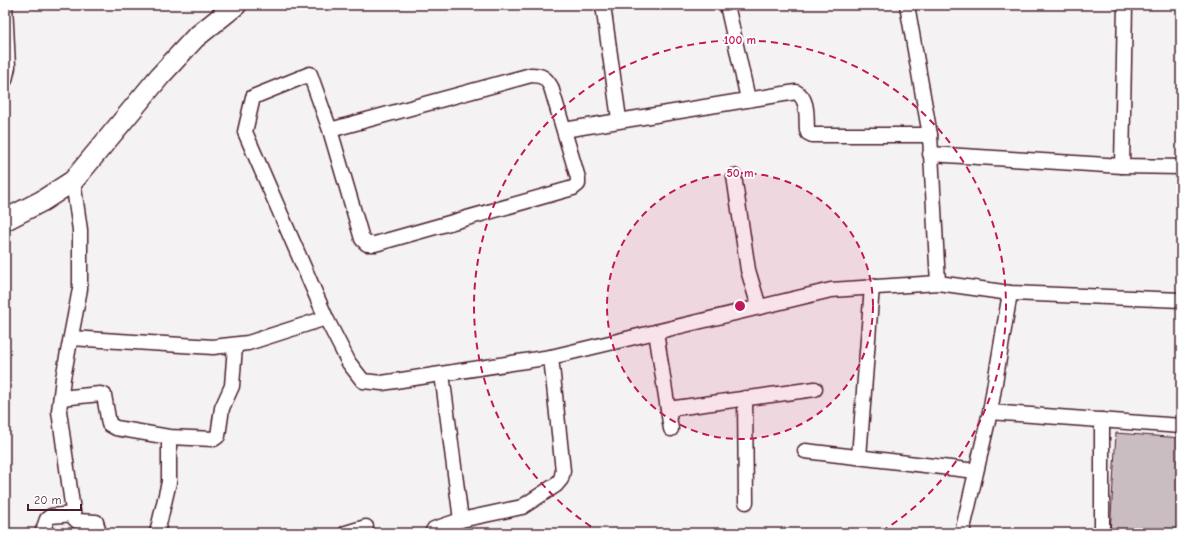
<svg xmlns="http://www.w3.org/2000/svg" width="1186" height="538" viewBox="0 0 1186 538" font-family="'Comic Neue',sans-serif">
	<style>
		.building { fill: #cabdc1; stroke: #4a1f2b }
		.lines { fill: none; stroke-linecap: round; stroke-linejoin: round }
		.street-casing { stroke: #4a1f2b; stroke-width: 17 }
		.secondary-casing { stroke: #4a1f2b; stroke-width: 23 }
		.street { stroke: #fff; stroke-width: 14 }
		.secondary { stroke: #fff; stroke-width: 20 }
		.ring { fill: none; stroke: #c2185b; stroke-width: 2; stroke-dasharray: 7 5 }
		.centre { fill: #c2185b; stroke: #fff; stroke-width: 2 }
		.ring-label { font-size: 12px; text-anchor: middle; font-weight: bold; fill: #c2185b; stroke: #fff; stroke-width: 4; stroke-linejoin: round; paint-order: stroke }
	</style>
	<rect width="100%" height="100%" fill="#f4f2f2"/>
	<filter id="ink" filterUnits="userSpaceOnUse"><feTurbulence type="fractalNoise" baseFrequency=".025" numOctaves="2"/><feDisplacementMap in="SourceGraphic" scale="8" xChannelSelector="R" yChannelSelector="G"/><feConvolveMatrix kernelMatrix="1 2 1 2 8 2 1 2 1" color-interpolation-filters="sRGB"/></filter>
	<g filter="url(#ink)">
		<path class="building" d="M1116,433L1181,438V533H1110Z"/>
		<g class="lines">
			<g class="street-casing">
				<g id="street">
					<path d="M603,5L619,119"/>
					<path d="M727,5L748,99"/>
					<path d="M907,5L930,135L938,283"/>
					<path d="M5,80L8,67L5,5"/>
					<path d="M330,130L531,75C542,75 546,78 551,87L578,178V184L573,188L375,244H367L362,239L330,130L310,74L253,97L245,132L326,318L349,363L363,381L382,383L551,357L831,290L938,283L1010,293L1181,300"/>
					<path d="M564,130L796,92C809,99 806,117 807,130L808,133L812,135H930"/>
					<path d="M930,154L1122,166L1181,167"/>
					<path d="M1122,166L1125,5"/>
					<path d="M734,176L748,270L759,307"/>
					<path d="M73,181L80,230V289L63,378L59,411L74,518L77,521L96,522L99,533"/>
					<path d="M656,332L671,429"/>
					<path d="M71,338L213,347L248,343L326,318"/>
					<path d="M442,374L461,520"/>
					<path d="M61,398L100,394L104,395L109,424L116,428L169,437L214,439L218,436L222,408L232,386L235,346"/>
					<path d="M745,398L746,502"/>
					<path d="M668,409L815,389"/>
					<path d="M990,412L1181,426"/>
					<path d="M1102,420V533"/>
					<path d="M805,451L976,471"/>
					<path d="M859,457L872,286"/>
					<path d="M42,533L47,519L51,516L73,514"/>
					<path d="M157,533L169,482V437"/>
					<path d="M346,533L366,527"/>
					<path d="M432,533L434,529L461,520L522,507L556,485L561,479L563,471L551,357"/>
					<path d="M962,533L990,412L1010,293"/>
				</g>
			</g>
			<g class="secondary-casing">
				<path id="secondary" d="M5,220L42,201L73,181L160,76L195,38L236,5"/>
			</g>
			<use href="#street" class="street"/>
			<use href="#secondary" class="secondary"/>
		</g>
	</g>
	<circle cx="740" cy="306" r="133" fill="#c2185b" fill-opacity=".12"/>
	<g class="ring">
		<circle cx="740" cy="306" r="133"/>
		<path d="M601 533A266 266 0 1 1 879 533"/>
	</g>
	<circle cx="740" cy="306" r="6" class="centre"/>
	<g class="ring-label">
		<text x="740" y="44">100 m</text>
		<text x="740" y="177">50 m</text>
	</g>
	<rect width="1186" height="538" fill="none" stroke="#fff" stroke-width="20"/>
	<rect x="10" y="10" width="1166" height="518" fill="none" stroke="#4a1f2b" stroke-width="1.5" filter="url(#ink)"/>
	<path d="M28 504v6h53v-6" fill="none" stroke="#4a1f2b" stroke-width="2"/>
	<text x="34" y="504" font-size="12" fill="#4a1f2b" stroke="#ffffff" stroke-width="3" paint-order="stroke">20 m</text>
</svg>
